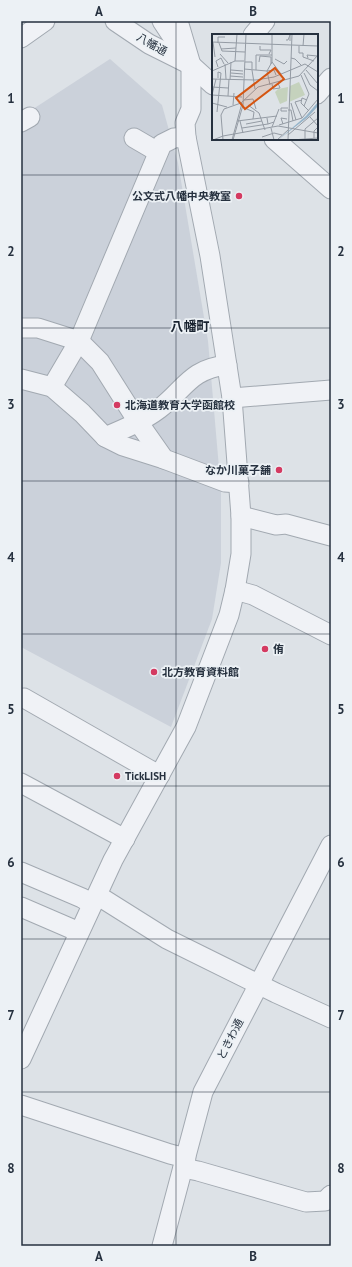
<svg xmlns="http://www.w3.org/2000/svg" width="352" height="1267" viewBox="0 0 352 1267" font-family="'PT Sans','Noto Sans JP',sans-serif">
	<style>
		.built { fill: #cbd1da }
		.lines { fill: none; stroke-linecap: round; stroke-linejoin: round }
		.minor-casing { stroke: #a2a9b1; stroke-width: 21 }
		.minor { stroke: #f0f2f6; stroke-width: 19 }
		.grid { fill: none; stroke: #26313f; stroke-width: 1; stroke-opacity: 0.55 }
		.poi-dot { fill: #d43a61; stroke: #ecf1f5; stroke-width: 1.5 }
		.labels { text-anchor: middle; dominant-baseline: central; stroke-width: 3.5; stroke-linejoin: round; paint-order: stroke }
		.street-label { font-size: 11px; fill: #26313f; stroke: #ecf1f5 }
		.poi-label { font-size: 11px; font-weight: bold; fill: #26313f; stroke: #ecf1f5; text-anchor: start }
		.quarter-label { font-size: 13px; font-weight: bold; fill: #18222f; stroke: #ecf1f5 }
		.inset-road { fill: none; stroke: #949ba4; stroke-width: 1 }
		.view { fill: #d55511; fill-opacity: 0.15; stroke: #d55511; stroke-width: 2 }
		.inset-edge { fill: none; stroke: #26313f; stroke-width: 2 }
		.neatline { fill: none; stroke: #26313f; stroke-width: 1.5 }
		.grid-label { font-size: 13px; text-anchor: middle; font-weight: bold; fill: #26313f }
	</style>
	<rect width="100%" height="100%" fill="#dde2e7"/>
	<path class="built" d="M110,59L162,105L178,163L208,341L221,491V563L212,619L171,727L21,647V127L30,111Z"/>
	<g class="lines">
		<g class="minor-casing">
			<g id="minor">
				<path d="M115,21L149,44L191,65"/>
				<path d="M162,21L191,65L213,85"/>
				<path d="M253,35L265,21"/>
				<path d="M21,38L45,21"/>
				<path d="M317,94L331,78"/>
				<path d="M21,122L30,117"/>
				<path d="M134,138L158,152"/>
				<path d="M274,139L331,189"/>
				<path d="M21,328H38L79,341L162,144L174,138L186,137"/>
				<path d="M21,379L52,387L82,413L105,437L123,446L164,459"/>
				<path d="M52,387L79,341L100,362L138,422L164,459L225,482L239,483"/>
				<path d="M232,398L331,390"/>
				<path d="M105,437C124,429 143,421 159,409C185,389 190,369 227,365"/>
				<path d="M241,516L276,525L286,524L331,536"/>
				<path d="M235,590L253,595L331,635"/>
				<path d="M24,698L150,770L160,775"/>
				<path d="M21,783L125,839"/>
				<path d="M21,872L82,898L92,904"/>
				<path d="M97,895L167,939L276,993L331,1018"/>
				<path d="M21,907L79,932"/>
				<path d="M21,1059L113,860L186,727L229,615L235,590L241,554V516L232,398L210,256L186,137L185,123L191,109V65L178,21"/>
				<path d="M21,1105L170,1154L186,1158"/>
				<path d="M183,1168L198,1171L306,1202L325,1201L331,1195"/>
				<path d="M162,1246L203,1092L331,845"/>
			</g>
		</g>
		<use href="#minor" class="minor"/>
	</g>
	<path class="grid" d="M176,21V1246M21,175H331M21,328H331M21,481H331M21,634H331M21,786H331M21,939H331M21,1092H331"/>
	<g class="poi-dot">
		<circle cx="239" cy="196" r="4"/>
		<circle cx="117" cy="405" r="4"/>
		<circle cx="279" cy="470" r="4"/>
		<circle cx="265" cy="649" r="4"/>
		<circle cx="154" cy="672" r="4"/>
		<circle cx="117" cy="776" r="4"/>
	</g>
	<g class="labels">
		<g class="street-label">
			<text transform="translate(152 44) rotate(30)">八幡通</text>
			<text transform="translate(230 1039) rotate(-63)">ときわ通</text>
		</g>
		<g class="poi-label">
			<text x="231" y="196" text-anchor="end">公文式八幡中央教室</text>
			<text x="125" y="405">北海道教育大学函館校</text>
			<text x="271" y="470" text-anchor="end">なか川菓子舗</text>
			<text x="273" y="649">侑</text>
			<text x="162" y="672">北方教育資料館</text>
			<text x="125" y="776">TickLISH</text>
		</g>
		<g class="quarter-label">
			<text x="190" y="326">八幡町</text>
		</g>
	</g>
	<g transform="translate(212 34)">
		<rect width="106" height="106" fill="#dde2e7"/>
		<path d="M87,48L93,61L77,68L78,52ZM76,53L75,67L68,70L63,58L66,55Z" fill="#c5d2bd"/>
		<path d="M106,68V72L96,83L66,106L94,82Z" fill="#95b4ca"/>
		<path class="inset-road" d="M74,6H76L78,1V7M0,8L106,12M1,8L3,23M6,9V3H13M7,9L10,17L33,18M48,12V16H59L57,20M87,12V19H91V23L102,27M91,12L92,0M9,15L24,14M8,20L16,29M79,24L83,25L89,31M96,24L95,21L105,22M63,25L72,30L75,27M23,27L25,0M33,28H40V35M47,28L48,22L59,23V30M60,28L69,40M13,30L14,45M6,33L4,27L9,24L12,30M32,35L55,37M19,36L31,37M40,36L43,55M44,36V21H60M94,36L106,50M0,37L23,27H32M55,37L62,36L64,41M19,39L31,40M92,39L98,51L106,57M89,41L97,60L92,72M18,42L31,43M0,45L44,46L62,43L93,30L106,38M18,46L19,28M60,50L61,55L68,54L66,49M58,51L55,37L60,28V0M0,53L16,54M0,61L30,63M0,61L4,45M16,62L17,45M32,66L41,65L44,75M90,66L83,68L90,84M95,66L90,64L89,69L97,77M0,69L15,73M79,69L84,86M21,71L22,59M36,71L47,79L53,96M30,73L42,78L41,85M76,76H79L81,87M75,77H69V74H76M5,78L9,39L6,38V44M98,83L106,92M55,84L56,90L62,88M25,87L65,82M28,87L31,99M34,90L50,87M71,90L69,84L75,85M67,91L90,84L106,65M60,93L67,75M30,94L56,90M59,94L62,106M76,101L103,78M50,103L62,99L70,101M102,104V97L106,93M93,105V95L106,84M1,106L11,102L66,92L106,99M11,106L9,81L12,75L29,69L46,53L87,42L106,21M20,106L30,69M21,106L31,71L34,0M65,106L76,96M76,106L80,0M80,106L106,104"/>
		<path class="view" d="M63,34L72,45L33,75L24,64Z"/>
		<rect width="106" height="106" class="inset-edge"/>
	</g>
	<rect width="352" height="1267" fill="none" stroke="#ecf1f5" stroke-width="44"/>
	<rect x="22" y="22" width="308" height="1223" class="neatline"/>
	<g class="grid-label">
		<text x="99" y="16">A</text>
		<text x="253" y="16">B</text>
		<text x="11" y="103">1</text>
		<text x="341" y="103">1</text>
		<text x="11" y="256">2</text>
		<text x="341" y="256">2</text>
		<text x="11" y="409">3</text>
		<text x="341" y="409">3</text>
		<text x="11" y="562">4</text>
		<text x="341" y="562">4</text>
		<text x="11" y="714">5</text>
		<text x="341" y="714">5</text>
		<text x="11" y="867">6</text>
		<text x="341" y="867">6</text>
		<text x="11" y="1020">7</text>
		<text x="341" y="1020">7</text>
		<text x="11" y="1173">8</text>
		<text x="341" y="1173">8</text>
		<text x="99" y="1261">A</text>
		<text x="253" y="1261">B</text>
	</g>
</svg>
